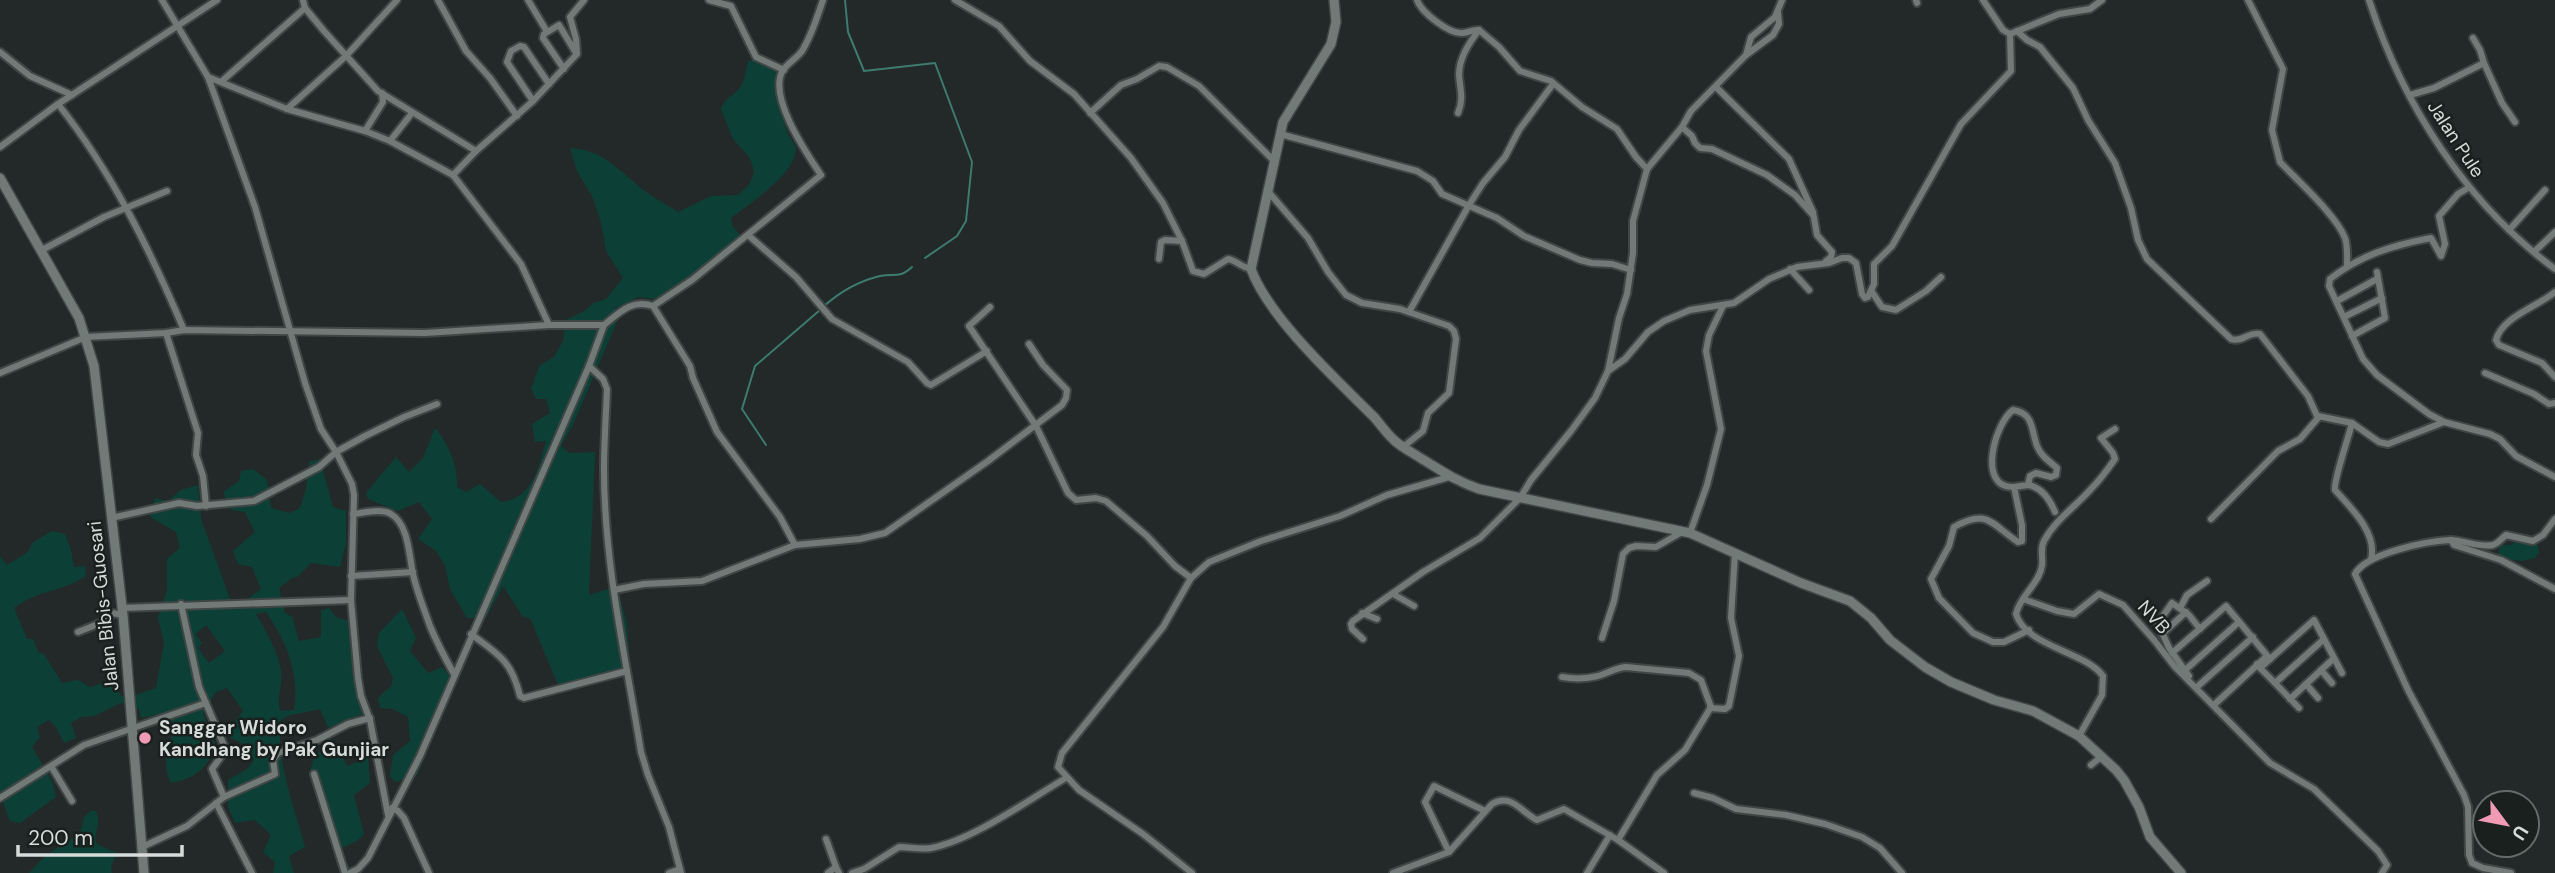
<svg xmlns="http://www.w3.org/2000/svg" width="2555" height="873" viewBox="0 0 2555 873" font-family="'DM Sans',sans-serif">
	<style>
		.green { fill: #0c4037; fill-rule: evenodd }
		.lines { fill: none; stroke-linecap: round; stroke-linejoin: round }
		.stream { stroke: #3d7b6f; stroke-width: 2 }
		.street-casing { stroke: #404645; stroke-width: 10 }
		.secondary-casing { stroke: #404645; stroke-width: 12 }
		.street { stroke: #727a78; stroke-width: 6 }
		.secondary { stroke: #727a78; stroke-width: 9 }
		.poi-dot { fill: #f09ab6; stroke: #19201e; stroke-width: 2.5 }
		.labels { text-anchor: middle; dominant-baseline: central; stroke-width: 5; stroke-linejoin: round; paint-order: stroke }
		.street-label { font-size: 19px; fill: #d7dbda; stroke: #19201e }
		.poi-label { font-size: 19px; font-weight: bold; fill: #d7dbda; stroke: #19201e; text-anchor: start }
	</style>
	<rect width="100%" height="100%" fill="#222928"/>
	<g class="green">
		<path d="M754,60L780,72C780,92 781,112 787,132C789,137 793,141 795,146C802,169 747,206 731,218L732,225L741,237L690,277L654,299L638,297L621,307H615L619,317L572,427L561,446L569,453L595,452L589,595L617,586L627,624L630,668L561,692L530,618L523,617L503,586L486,618H467L450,589L445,565L435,550L418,539L432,519L419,502L398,511L368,499L366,493L396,457L409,472L423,458L435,428C449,443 458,468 457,487L466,492L480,484L501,502C533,499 538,468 546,441L535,442L532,424L550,413L546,399H536L531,388L540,365L554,357L564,339V321L586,310L593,303L606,299L623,278L606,251L601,222L593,198L577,171L570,148C601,149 619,170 641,188C652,197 666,204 678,212L711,196L738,195L749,185L754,173L753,167L749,157L733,139L721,109C725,97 735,96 741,86C745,79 746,69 748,61Z"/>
		<path d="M320,459L333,507L346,511V544L340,567L311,563L297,577L292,578L279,588L285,613L292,617L299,641L321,637V610L329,608L336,617L348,621L353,678L362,714L328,728L320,709L287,716L280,721C277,764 294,806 305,847L289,856L294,873H273L275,862L263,852L271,835L255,820L235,823L228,807V780L247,769L254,760L243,744L231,738L227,731L243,711L227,688L216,692L203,713L217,749C203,770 196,778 171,783C162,766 167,748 173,732L160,714L141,718L139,709L121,703L94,716L81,717L71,723L76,738L64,743L57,729L49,720L37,727L40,737L32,747L52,781L56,797L20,823L10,821L0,794V556L7,565L28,552L32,543L52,531L65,534L71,550L74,567L85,566L86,576C60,593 39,589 14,608L27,639H33L38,652L44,654L62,683L78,680L90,687L113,680L121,696L138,694L156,688L164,643L158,617L167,590V559L180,548L176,532L150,517L155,498L168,501L181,490L198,485L201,519L230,599L245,601L261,589L252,567L238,564L233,551L255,532L245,512L231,510L223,492L239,481L241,471L253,469L267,480L271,508L289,513L300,508L306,489L309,462ZM266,612C286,641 300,673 294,710L280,711C276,695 283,686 281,671C278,651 266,631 256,614ZM206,625L225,651L209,663L198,648L202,643L195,634Z"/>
		<path d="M2523,538L2537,544L2539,552L2535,558L2521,561L2498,557L2500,545H2510Z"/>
		<path d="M402,609L416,638L410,651L428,673L442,667L456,683L417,775L395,782L390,776L393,755L410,741L408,717L393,709L380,708L378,698L391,686L393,678L377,646L379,633Z"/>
		<path d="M330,738L348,766L368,757L370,783L354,795L364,834L357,841L340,849L343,857L353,873H345L338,866L309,774L314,758Z"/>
		<path d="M91,811H96C103,826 92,830 97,844L117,853L111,866L112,873H29L45,856L80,833L84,817Z"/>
	</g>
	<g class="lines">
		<g class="stream">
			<path d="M845,0L848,32L864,71L935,63L972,162L966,221L957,236L925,258"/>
			<path d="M824,306C840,292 858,281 880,276C895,273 899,279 912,267"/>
			<path d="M766,445L742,409L755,366L820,310"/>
		</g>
		<g class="street-casing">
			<g id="street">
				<path d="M162,0L208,77L255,207L305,383L321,429L336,452L352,484L354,495L351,600L358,678L361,696L370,720L388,815"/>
				<path d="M303,0L305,8L324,31L378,91L476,151"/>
				<path d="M438,0L466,51L490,78L517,116"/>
				<path d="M528,0L546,30"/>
				<path d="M709,0L731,6L756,57L784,70"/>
				<path d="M955,0L999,26L1030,61L1074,94L1131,158L1163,203L1182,241L1193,271L1204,274L1228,259C1236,260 1240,267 1251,269"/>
				<path d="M1417,0C1421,12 1449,34 1462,33C1469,33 1472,29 1479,30L1499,47L1520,71L1551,81L1582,107L1617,129L1636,157L1647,169L1633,221V253L1627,294L1619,318L1608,371"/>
				<path d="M1916,0L1917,3"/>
				<path d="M1983,0L2003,30L2010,34L2059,14L2090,9L2102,0"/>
				<path d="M2248,0L2283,69L2272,130L2280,162C2298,181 2336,215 2345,238C2348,247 2347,257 2347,266"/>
				<path d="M2369,0C2403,105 2466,203 2555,269"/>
				<path d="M2017,31L2027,40L2040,47L2073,88L2088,120L2115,163L2131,208L2138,240L2147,259L2231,339C2242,343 2249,331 2260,334L2308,396L2318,418L2300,439L2278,451L2211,519"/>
				<path d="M2473,38L2480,50L2484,63"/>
				<path d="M0,52L30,76L72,95"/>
				<path d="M1746,55L1751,37L1775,17L1782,0"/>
				<path d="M564,69L543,38L544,34L559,25L576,53"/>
				<path d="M208,77L287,109L346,56L397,0"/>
				<path d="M222,81L305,8"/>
				<path d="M1716,87L1789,159L1813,212L1817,235L1832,252L1831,257L1826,261"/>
				<path d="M2410,95L2434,88L2484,63L2502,103L2515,122"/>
				<path d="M533,101L507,62L511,51L520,46L524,47L549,84"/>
				<path d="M58,104C112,172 150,250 184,330"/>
				<path d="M287,109L365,131L390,141"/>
				<path d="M412,113L390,141L453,175"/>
				<path d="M1090,113L1121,85L1137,79L1159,66L1167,67L1199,86L1274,161"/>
				<path d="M1458,113C1464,99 1460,89 1459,75C1459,58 1469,43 1479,30"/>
				<path d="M1682,127L1692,136L1695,143L1700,148L1712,149L1767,175L1795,195L1813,215"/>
				<path d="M365,131L383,102L382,93"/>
				<path d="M1280,134L1417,171L1433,181L1442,194L1497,218L1524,236L1580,260L1592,263L1612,264L1631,270"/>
				<path d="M0,147L58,104L217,0"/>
				<path d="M1647,169L1682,127L1691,111L1746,55L1773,35L1779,24L1778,12"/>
				<path d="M2468,188L2458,194L2439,216L2445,244L2441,256L2431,238C2394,245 2360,255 2330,279L2329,286L2363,359L2377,375L2429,414L2444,422L2490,434L2500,439L2516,456L2555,477"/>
				<path d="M1267,190L1308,238L1328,272L1346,295L1362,303L1400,309L1449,326L1454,331L1456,339L1449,393L1428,413L1423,431L1403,447"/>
				<path d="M2510,229L2545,190"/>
				<path d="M748,235L796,277L832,319L908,362L927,383L931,385L987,351"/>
				<path d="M42,250L104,217L167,191"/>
				<path d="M2534,252L2555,232"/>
				<path d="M1159,259L1161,242L1165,240L1182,241"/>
				<path d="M1790,269L1809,290"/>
				<path d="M1872,292L1882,307L1896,310L1926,291L1941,277"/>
				<path d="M2555,292C2537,307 2502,317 2496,340L2499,345L2542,363L2555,377"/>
				<path d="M2337,301L2377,279"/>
				<path d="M653,306L692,280L821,175C807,154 767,96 783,70C788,63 797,58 802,51C812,35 817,17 823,0"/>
				<path d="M990,307L969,326L1036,426L1068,493L1076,500L1096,498L1106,501L1147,536L1175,566L1191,578"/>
				<path d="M1409,312L1469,205L1483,183L1505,157L1519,130L1553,84"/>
				<path d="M2344,317L2382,298"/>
				<path d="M604,325C620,312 632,299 653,306L690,366L693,378L717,432L780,517L795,545"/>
				<path d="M166,333L198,433L196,455L203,476L206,506"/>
				<path d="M2352,336L2385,318L2377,272"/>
				<path d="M589,366L603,379L607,389C606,415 604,443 604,469C604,564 626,659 641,752L648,775L669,827L681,873"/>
				<path d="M0,373L86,337L166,333L184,330L425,333L549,325L521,264L453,175L476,151L533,101L577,54L576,39L570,17L584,0"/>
				<path d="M2485,373L2534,394L2549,404L2555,403"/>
				<path d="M2318,416L2352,423C2349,436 2333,482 2335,490C2350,507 2378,533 2371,559"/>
				<path d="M2352,423L2379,442L2388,444L2444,422"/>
				<path d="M2028,485C2041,487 2050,500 2055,512"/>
				<path d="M2014,487L2028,485L2030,476L2036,473L2051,477L2056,475L2057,468C2049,461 2041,456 2037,446C2031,430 2034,413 2013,410C1994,424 1977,489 2014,487L2022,525V541L2018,542C1991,524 1988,508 1954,527L1949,546L1931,579L1939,598L1973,633L1993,642H2004L2029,630"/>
				<path d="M353,514C364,513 381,508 391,514C409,525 409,556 413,574C417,592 424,609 430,626C437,643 445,658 454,674"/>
				<path d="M111,518L179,503L197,506L254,501L319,467L336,452L365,436L404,417L437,404"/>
				<path d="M1690,533L1707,485L1721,429L1706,351L1709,335L1723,306"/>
				<path d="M2451,540L2454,545L2501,560L2555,589"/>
				<path d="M351,576L413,572"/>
				<path d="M614,590L644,584L702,581L795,545L860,539L885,533L988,461L1062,405L1066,398L1067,390L1043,365L1029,344"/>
				<path d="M1393,594L1414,606"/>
				<path d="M2023,599L2057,611L2074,614L2099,594L2123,605L2154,640L2175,667L2270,763L2314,789L2378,851L2387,865L2382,873"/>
				<path d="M181,604L199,687L226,750L212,769L224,797"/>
				<path d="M121,608L351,600"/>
				<path d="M2180,608L2187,595L2207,581"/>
				<path d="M1362,613L1377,619"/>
				<path d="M78,632L108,620L112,613L123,615"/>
				<path d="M471,634C499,655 511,660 520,696L524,698L627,671"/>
				<path d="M2162,634L2186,612"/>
				<path d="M1602,638L1614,601L1623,554L1629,548L1636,546L1656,547L1682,532"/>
				<path d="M1363,639L1352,629L1351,624L1353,621L1423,572L1480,538L1520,498L1531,480L1571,431L1595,398L1608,371L1625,359L1648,332L1664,321L1690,310L1734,303L1769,279L1797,267L1829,263L1842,258H1849L1856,263L1862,294L1865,298L1868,297L1874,284V264L1892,246L1961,124L2011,71L2010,34"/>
				<path d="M2172,653L2226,606L2270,659L2260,668L2257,664"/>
				<path d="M2270,659L2314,620L2342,673"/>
				<path d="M2260,668L2275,683L2323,640"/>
				<path d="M2321,670L2332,683"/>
				<path d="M2184,671L2239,622"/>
				<path d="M2189,676L2169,648L2158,623L2172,603L2189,615L2200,629"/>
				<path d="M1562,677C1574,679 1586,679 1598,676C1608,673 1615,668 1626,667L1689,673L1701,680L1711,707L1685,750L1657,775L1618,840"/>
				<path d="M2275,683L2299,708"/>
				<path d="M2306,684L2318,698"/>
				<path d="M2198,686L2253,637"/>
				<path d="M2290,699L2333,659"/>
				<path d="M2216,703L2267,656"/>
				<path d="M1710,708L1725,709L1729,706L1739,656L1731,618L1735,553"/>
				<path d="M2079,736L2102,695L2103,676C2085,651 2026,647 2016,614C2019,600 2031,590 2038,577C2047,561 2038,552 2044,541C2055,520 2075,507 2091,489C2100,480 2108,469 2115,459L2113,453L2101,438L2115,429"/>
				<path d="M2091,765L2102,756"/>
				<path d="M51,766L72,801"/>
				<path d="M314,774L345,873"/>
				<path d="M1694,793L1713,798L1736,809L1786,815L1825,824L1862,837L1880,848L1902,873"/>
				<path d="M0,798L84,745L206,703"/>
				<path d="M216,803L252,873"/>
				<path d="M392,808L398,811L404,818L429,873"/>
				<path d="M1485,811L1434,786L1425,802L1449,852L1492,804C1511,792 1522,813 1537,820L1564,809L1618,840L1664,873"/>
				<path d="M826,839L836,867"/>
				<path d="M142,847L187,826L224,797L275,774L273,760L278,753L317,740L348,724L370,718"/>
				<path d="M350,873L358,869L368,858L420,756L589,366L604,325H549"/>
				<path d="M669,873L680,869"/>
				<path d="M828,873L836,867L839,873"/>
				<path d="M852,873L864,869L899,847C910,847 919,850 931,848C973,840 1028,800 1066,778"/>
				<path d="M1192,873L1143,834L1079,790L1058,767L1062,753L1163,627L1191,578L1209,562L1261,541L1340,516L1387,495L1449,477"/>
				<path d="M1393,873L1449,852"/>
				<path d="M1587,873L1610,835"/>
				<path d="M2511,873L2483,868L2472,863L2469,855L2468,807L2464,795L2408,690L2355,574C2366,553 2428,541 2450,540C2464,540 2480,548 2493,545C2499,543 2502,538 2506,535L2533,541L2543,535L2555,519"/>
			</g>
		</g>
		<g class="secondary-casing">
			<g id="secondary">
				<path d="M1334,0L1336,22L1331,44L1283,122L1251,269C1269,318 1336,379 1374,417C1381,425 1387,434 1395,441C1403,448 1413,453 1422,459C1444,472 1454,480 1479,489L1690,533L1801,583L1850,601L1871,618L1890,640L1925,667L1951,682L1994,700L2033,711L2079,736L2116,770L2124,780L2139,807L2150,837L2181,873"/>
				<path d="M0,178L79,318L94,366L123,615L144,873"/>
			</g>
		</g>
		<use href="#street" class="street"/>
		<use href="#secondary" class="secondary"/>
	</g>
	<circle class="poi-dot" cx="145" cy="738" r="7"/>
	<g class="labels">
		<g class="street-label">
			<text transform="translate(2456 139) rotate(57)">Jalan Pule</text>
			<text transform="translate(103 606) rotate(-96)">Jalan Bibis-Guosari</text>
			<text transform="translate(2154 617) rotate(48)">NVB</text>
		</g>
		<g class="poi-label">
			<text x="159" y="727">Sanggar Widoro<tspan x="159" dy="22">Kandhang by Pak Gunjiar</tspan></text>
		</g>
	</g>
	<g transform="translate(2506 824) rotate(122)"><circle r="33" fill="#19201e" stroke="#656b69" stroke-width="2"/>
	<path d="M0-5L12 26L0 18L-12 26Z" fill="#f09ab6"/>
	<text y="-10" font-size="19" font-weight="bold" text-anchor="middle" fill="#d7dbda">U</text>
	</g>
	<path d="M18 845v10h164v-10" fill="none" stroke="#d7dbda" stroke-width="3.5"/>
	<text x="28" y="845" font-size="21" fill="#d7dbda" stroke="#19201e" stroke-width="5" paint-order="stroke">200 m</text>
</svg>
